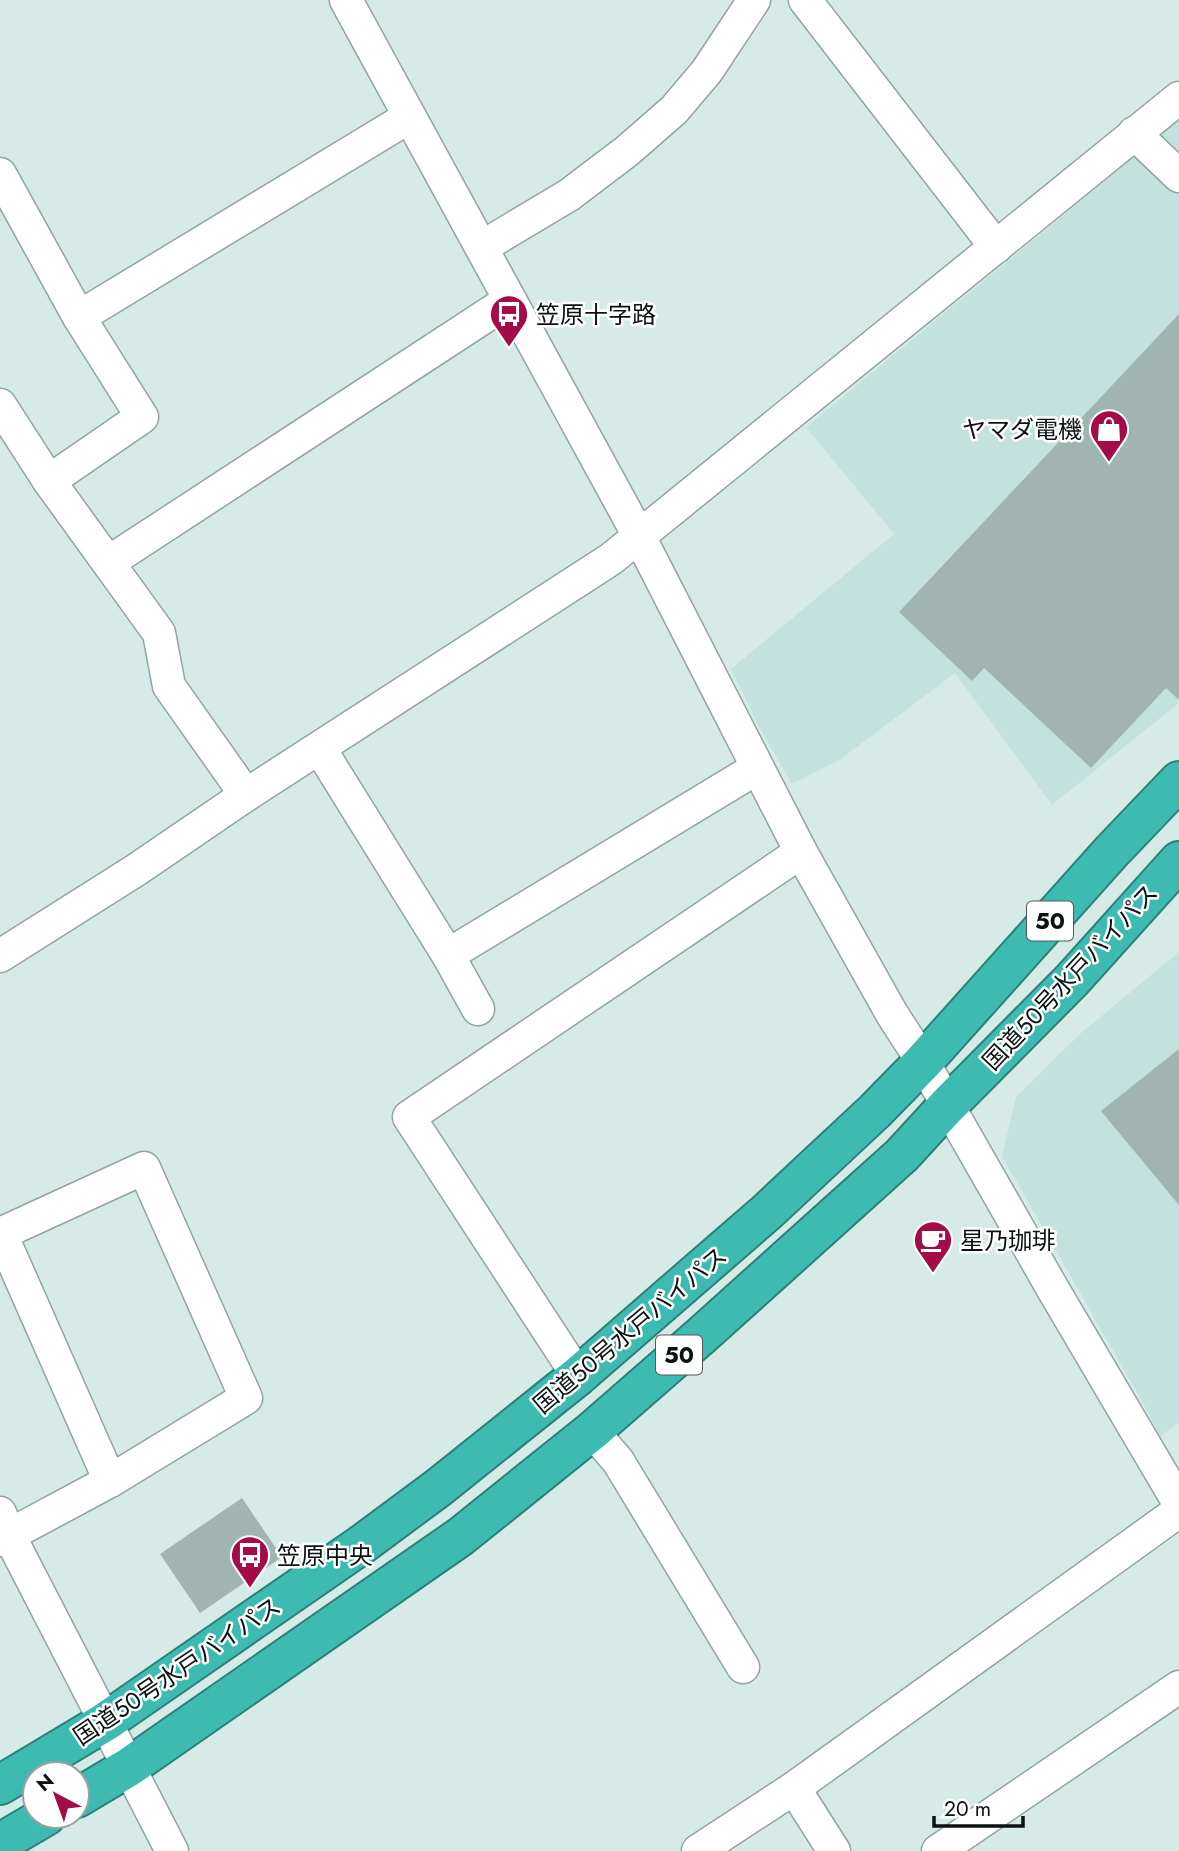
<svg xmlns="http://www.w3.org/2000/svg" width="1179" height="1851" viewBox="0 0 1179 1851" font-family="Jost,'Noto Sans JP',sans-serif">
	<style>
		.built { fill: #c3e1dd }
		.building { fill: #a0b4b1 }
		.lines { fill: none; stroke-linecap: round; stroke-linejoin: round }
		.minor-casing { stroke: #91a4a2; stroke-width: 35 }
		.highway-casing { stroke: #2c8078; stroke-width: 42 }
		.minor { stroke: #fff; stroke-width: 32 }
		.highway { stroke: #3ebbb0; stroke-width: 38 }
		.labels { text-anchor: middle; dominant-baseline: central; stroke-width: 5; stroke-linejoin: round; paint-order: stroke }
		.shield { fill: #fff; stroke: #545958; stroke-width: 2 }
		.shield-label { font-size: 23px; font-weight: bold; fill: #0b1211 }
		.poi-label { font-size: 24px; fill: #0b1211; stroke: #fff; text-anchor: start }
		.street-label { font-size: 24px; fill: #0b1211; stroke: #fff }
	</style>
	<rect width="100%" height="100%" fill="#d6ebe8"/>
	<g class="built">
		<path d="M1179,120V703L1052,805L955,673L841,759L792,784L759,727L731,669L894,534L806,427Z"/>
		<path d="M1179,952V1422L1160,1437L1144,1405L1002,1156L1016,1097L1081,1033Z"/>
	</g>
	<g class="building">
		<path d="M1179,314V698L1178,699L1166,688L1091,768L984,668L972,681L899,612Z"/>
		<path d="M1179,1049V1205L1101,1111Z"/>
		<path d="M242,1498L282,1557L200,1613L160,1554Z"/>
	</g>
	<g class="lines">
		<g class="minor-casing">
			<g id="minor">
				<path d="M346,0L639,536L801,852L892,1014L923,1062L1054,1291L1179,1503"/>
				<path d="M805,0L996,247"/>
				<path d="M1134,133L1179,176"/>
				<path d="M0,174L79,317L142,417L49,481"/>
				<path d="M482,247L569,195L627,151L674,110L707,71L754,0"/>
				<path d="M79,317L409,117"/>
				<path d="M0,405L49,481L159,633L169,686L246,795"/>
				<path d="M109,562L510,300"/>
				<path d="M320,749L448,955L478,1009"/>
				<path d="M448,955L757,768"/>
				<path d="M0,956L136,870L246,795L611,559L1179,98"/>
				<path d="M0,1234L144,1168L246,1398L110,1481L0,1540"/>
				<path d="M1,1234L110,1481"/>
				<path d="M578,1376L409,1117L801,852"/>
				<path d="M592,1431L618,1461L743,1667"/>
				<path d="M0,1513L9,1535L172,1851"/>
				<path d="M794,1788L834,1851"/>
				<path d="M698,1851L794,1788L1179,1511"/>
				<path d="M938,1851L1179,1687"/>
			</g>
		</g>
		<g class="highway-casing">
			<g id="highway">
				<path d="M0,1785L105,1722L361,1545L438,1488L578,1376L768,1211L875,1111L923,1062L1112,851L1179,781"/>
				<path d="M77,1798L129,1767L460,1537L592,1431L702,1335L902,1155L947,1106L1072,980L1179,861"/>
				<path d="M0,1843L46,1816"/>
			</g>
		</g>
		<use href="#minor" class="minor"/>
		<use href="#highway" class="highway"/>
	</g>
	<defs>
		<g id="bus-pin" transform="scale(2.0125)"><path d="M0 17L-7.5 6A9.5 9.5 0 1 1 7.5 6Z" fill="#a30b49" stroke="#fff"/><path d="M-5-6H5V4H4V6H2V4H-2V6H-4V4H-5ZM-3.5-4V0h7V-4ZM-3.5 1.2v1.5H-2V1.2ZM2 1.2v1.5H3.5V1.2Z" fill="#fff"/></g>
		<g id="shop-pin" transform="scale(2.0125)"><path d="M0 17L-7.5 6A9.5 9.5 0 1 1 7.5 6Z" fill="#a30b49" stroke="#fff"/><path d="M-5-2.5h2.3a2.7 3.5 0 0 1 5.4 0H5L5.5 6h-11ZM-1.5-2.5h3a1.5 2.3 0 0 0-3 0Z" fill="#fff"/></g>
		<g id="cafe-pin" transform="scale(2.0125)"><path d="M0 17L-7.5 6A9.5 9.5 0 1 1 7.5 6Z" fill="#a30b49" stroke="#fff"/><path d="M-5.5-4.5H6V0H3Q3 3.5 0 3.5H-2.5Q-5.5 3.5-5.5 0ZM3-3.2v2h1.7v-2ZM-6 4.5H4V6H-6Z" fill="#fff"/></g>
	</defs>
	<g fill-rule="evenodd">
		<use href="#bus-pin" x="509" y="314"/>
		<use href="#shop-pin" x="1109" y="429"/>
		<use href="#cafe-pin" x="933" y="1240"/>
		<use href="#bus-pin" x="250" y="1555"/>
	</g>
	<g class="labels">
		<g class="shield">
			<rect x="1027" y="901.5" width="46" height="39" rx="5"/>
			<rect x="656" y="1335.5" width="46" height="39" rx="5"/>
		</g>
		<g class="shield-label">
			<text x="1050" y="921">50</text>
			<text x="679" y="1355">50</text>
		</g>
		<g class="poi-label">
			<text x="536" y="314">笠原十字路</text>
			<text x="1082" y="429" text-anchor="end">ヤマダ電機</text>
			<text x="960" y="1240">星乃珈琲</text>
			<text x="277" y="1555">笠原中央</text>
		</g>
		<g class="street-label">
			<text transform="translate(1070 977) rotate(-47)">国道50号水戸バイパス</text>
			<text transform="translate(630 1330) rotate(-40)">国道50号水戸バイパス</text>
			<text transform="translate(177 1671) rotate(-34)">国道50号水戸バイパス</text>
		</g>
	</g>
	<g transform="translate(56 1795) rotate(319)"><circle r="33" fill="#ffffff" stroke="#9da0a0" stroke-width="2"/>
	<path d="M0-5L12 26L0 18L-12 26Z" fill="#a30b49"/>
	<text y="-10" font-size="19" font-weight="bold" text-anchor="middle" fill="#0b1211">N</text>
	</g>
	<path d="M934 1816v10h89v-10" fill="none" stroke="#0b1211" stroke-width="3.5"/>
	<text x="944" y="1816" font-size="21" fill="#0b1211" stroke="#ffffff" stroke-width="5" paint-order="stroke">20 m</text>
</svg>
